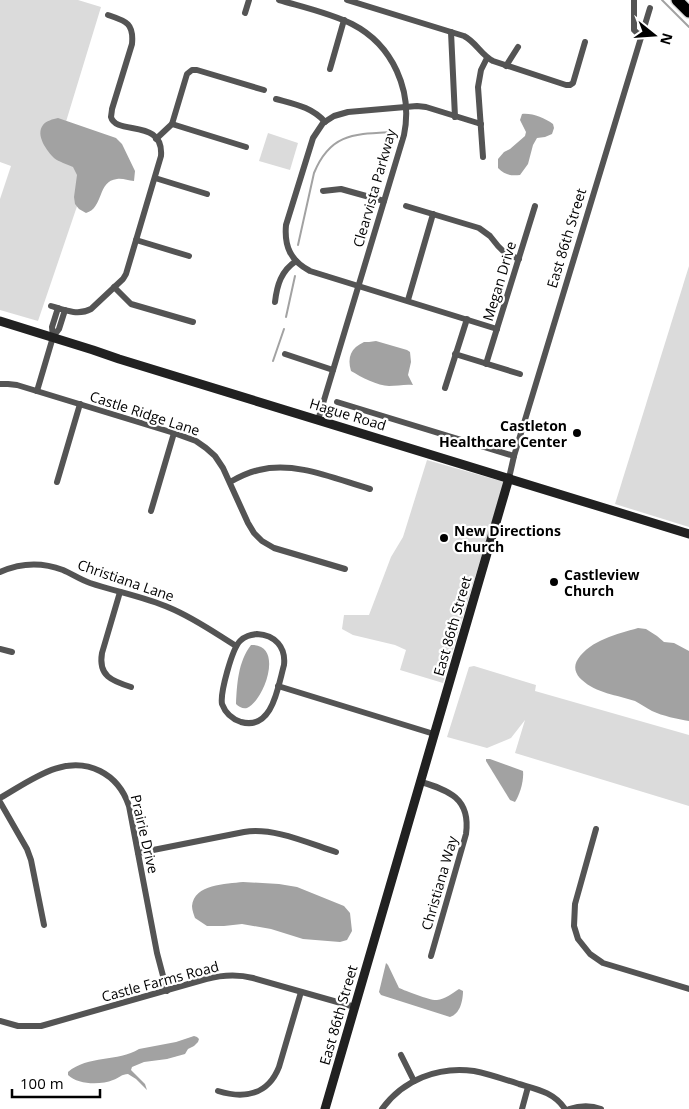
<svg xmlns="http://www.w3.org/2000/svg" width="689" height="1109" viewBox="0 0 689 1109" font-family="'Open Sans',sans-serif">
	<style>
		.green { fill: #dbdbdb }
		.water { fill: #a2a2a2 }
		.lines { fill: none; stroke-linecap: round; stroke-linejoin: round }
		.stream { stroke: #a2a2a2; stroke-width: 2 }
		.highway-casing { stroke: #dbdbdb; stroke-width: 14 }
		.street { stroke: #545454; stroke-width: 6 }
		.secondary { stroke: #212121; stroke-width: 9 }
		.highway { stroke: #000; stroke-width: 11 }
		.poi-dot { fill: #000; stroke: #fff; stroke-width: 2 }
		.labels { text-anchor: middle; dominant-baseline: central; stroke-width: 4.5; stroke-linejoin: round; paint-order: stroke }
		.street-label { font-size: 14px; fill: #000; stroke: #fff }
		.poi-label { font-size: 14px; font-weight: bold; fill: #000; stroke: #fff; text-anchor: start }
	</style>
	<rect width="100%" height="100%" fill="#fff"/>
	<g class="green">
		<path d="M0,0H78L101,7L65,125L88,174L38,321L0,310V199L11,166L0,162Z"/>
		<path d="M268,133L298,143L290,170L259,161Z"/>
		<path d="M689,266V527L615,504Z"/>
		<path d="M427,460L504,482L443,683L400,670L406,650L395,645L353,635L342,629L344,615H369L391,557L403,537Z"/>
		<path d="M474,666L536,685L535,691L689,735V806L515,753L525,720L511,738L487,748L447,737L469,667Z"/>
	</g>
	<g class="water">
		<path d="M522,114C533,113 544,118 553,124L554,128L552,134L545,137L537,138L533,145L528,164L520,175C511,176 505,175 498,168V159L504,152L510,149L525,136L526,132L520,120Z"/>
		<path d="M58,118L116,138L122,144L135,171L134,181C128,181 123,178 117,179C97,181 104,208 86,213L79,209L75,204L74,197L77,175L73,167C67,164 59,162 54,158C47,151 35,135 43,125C46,121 53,119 58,118Z"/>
		<path d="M376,341L407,350L410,352L411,362L408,375L413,385C405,384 397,386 389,386C378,386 361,377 351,371C347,357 351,348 364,342H369Z"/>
		<path d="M638,628L646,629L657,636L664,642L674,643L689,651V721C677,719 663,716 652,711C646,708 641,704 635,701C617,695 596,693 582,680C575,674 573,666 578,659C591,640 617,634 638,628Z"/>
		<path d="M251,645C285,644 264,701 247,708C243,709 239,707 236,704C237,684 238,662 251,645Z"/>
		<path d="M486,759H490L523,771C524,781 520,794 515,802L510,800L486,761Z"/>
		<path d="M243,882L279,884L297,887L344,906L350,913L352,931L347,940L340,942L303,939L271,929L242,924L224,926H207L195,918C194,915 192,910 192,906C194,884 226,884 243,882Z"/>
		<path d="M386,963L388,965L399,988C406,991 431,1001 437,1000C445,999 453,993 459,989L463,991C463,1001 460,1014 450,1017L381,995L379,992Z"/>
		<path d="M194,1036L197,1037L199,1039L198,1042L194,1046L188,1049L185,1054L167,1059L144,1062L132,1067L131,1070L145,1084L147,1090L136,1079L128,1074C122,1074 119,1078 113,1080C101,1085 78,1085 68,1075V1072C88,1055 118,1062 139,1049L176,1042Z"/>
	</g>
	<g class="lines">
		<g class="stream">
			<path d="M662,0L689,27"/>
			<path d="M298,245L314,173C330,134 353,134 391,132"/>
			<path d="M286,317L295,276"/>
			<path d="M273,361L284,329"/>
		</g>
		<g class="highway-casing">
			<path id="highway" d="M677,0L689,12"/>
		</g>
		<g class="street">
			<path d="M279,0C303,7 330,13 352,24C393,45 413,91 404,135L318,420"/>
			<path d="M347,0L464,36C476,42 481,55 493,61L566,85H570L573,83L585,42"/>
			<path d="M634,0V30L637,33L642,35"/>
			<path d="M245,13L249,0"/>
			<path d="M451,32L455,117"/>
			<path d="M506,66L518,47"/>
			<path d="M330,69L344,20"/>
			<path d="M276,99C294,104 312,107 325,122"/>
			<path d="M172,124L246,147"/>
			<path d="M481,124L426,107L417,106L348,112L334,116L323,123L313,138L286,225C284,247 291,261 310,271L497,329"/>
			<path d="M156,139L172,124L187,74L192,70H197L264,90"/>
			<path d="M483,157L478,87L481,70L487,58"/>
			<path d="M155,178L207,194"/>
			<path d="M323,191L341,189L384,201"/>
			<path d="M406,206L479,228L490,236L498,246L505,253L519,259"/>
			<path d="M136,240L189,256"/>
			<path d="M114,287L131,304L193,322"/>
			<path d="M408,300L433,214"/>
			<path d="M275,302C277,285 281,271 296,261"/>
			<path d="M51,306C64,310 78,316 91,309L123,279L126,274L161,156C164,118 116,136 111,117C111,117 112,110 112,109L132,44C134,23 126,21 108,15"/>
			<path d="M53,337L52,327L58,308"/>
			<path d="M285,354L333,370"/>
			<path d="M455,354L520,374"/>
			<path d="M486,364L535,206"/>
			<path d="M0,384H8L17,385L174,433L196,441L206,448L215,456L223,468L248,523L254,533L262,541L274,548L345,569"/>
			<path d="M445,388L467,319"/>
			<path d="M37,391L53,337L59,329L65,310"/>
			<path d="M337,402L514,456"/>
			<path d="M509,478L514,456L650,8"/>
			<path d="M57,482L80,404"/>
			<path d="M230,482C239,477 249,472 259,470C296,461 335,479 370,489"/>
			<path d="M151,511L174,433"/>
			<path d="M0,572C20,563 42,562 63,570C72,574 81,580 90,583C117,592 145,597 170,608C194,618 215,633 236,646"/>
			<path d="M120,592L102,653C98,676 112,681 131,687"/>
			<path d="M257,634C275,635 286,647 284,665C278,686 273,731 241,722C232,719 225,712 222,704C220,693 232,649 240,641C245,636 250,635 257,634Z"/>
			<path d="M0,649L12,652"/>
			<path d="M278,686L434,734"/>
			<path d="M421,782C448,790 471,798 466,834L431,956"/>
			<path d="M0,798C30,781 64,753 100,771C114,778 124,791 129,806L157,953L167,991"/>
			<path d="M0,802L27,849L31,860L44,925"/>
			<path d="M596,829L575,904L574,926L578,939L590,954L603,963L689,989"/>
			<path d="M138,853L244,832C273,827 308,843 336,852"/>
			<path d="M0,1021L18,1026H41L206,979C222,975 237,974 253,978L355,1007"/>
			<path d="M401,1055L414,1081"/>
			<path d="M218,1091C244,1099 268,1095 279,1067L301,992"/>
			<path d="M382,1109C403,1080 438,1066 474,1071C489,1074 504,1079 519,1084C536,1089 554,1092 565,1109"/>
			<path d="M522,1109L528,1087"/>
			<path d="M569,1109C579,1106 590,1105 601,1109"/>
		</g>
		<g class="secondary">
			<path d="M0,321L93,350L119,359L689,534"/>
			<path d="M325,1109L509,478"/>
		</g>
		<use href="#highway" class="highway"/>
	</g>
	<g class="poi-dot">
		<circle cx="577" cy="433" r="5"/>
		<circle cx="444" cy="538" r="5"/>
		<circle cx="554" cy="582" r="5"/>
	</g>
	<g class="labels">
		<g class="street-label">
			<text transform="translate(374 188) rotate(-74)">Clearvista Parkway</text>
			<text transform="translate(566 238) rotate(-73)">East 86th Street</text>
			<text transform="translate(499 281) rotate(-73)">Megan Drive</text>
			<text transform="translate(145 413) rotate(18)">Castle Ridge Lane</text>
			<text transform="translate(348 414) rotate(17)">Hague Road</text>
			<text transform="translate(126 580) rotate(19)">Christiana Lane</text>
			<text transform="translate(452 626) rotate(-74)">East 86th Street</text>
			<text transform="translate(145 834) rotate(77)">Prairie Drive</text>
			<text transform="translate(439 883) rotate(-74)">Christiana Way</text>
			<text transform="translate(160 981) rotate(-15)">Castle Farms Road</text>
			<text transform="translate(338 1015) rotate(-74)">East 86th Street</text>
		</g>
		<g class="poi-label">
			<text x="567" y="425" text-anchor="end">Castleton<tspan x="567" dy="16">Healthcare Center</tspan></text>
			<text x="454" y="530">New Directions<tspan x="454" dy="16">Church</tspan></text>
			<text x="564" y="574">Castleview<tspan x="564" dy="16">Church</tspan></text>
		</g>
	</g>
	<g transform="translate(654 35) rotate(107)" stroke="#ffffff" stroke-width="4" paint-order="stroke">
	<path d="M0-4L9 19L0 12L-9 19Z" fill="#000000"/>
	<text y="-8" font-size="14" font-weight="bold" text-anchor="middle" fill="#000000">N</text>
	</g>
	<path d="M12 1089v8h88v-8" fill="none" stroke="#000000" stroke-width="2.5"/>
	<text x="20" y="1089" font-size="15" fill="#000000" stroke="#ffffff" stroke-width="4" paint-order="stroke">100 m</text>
</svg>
